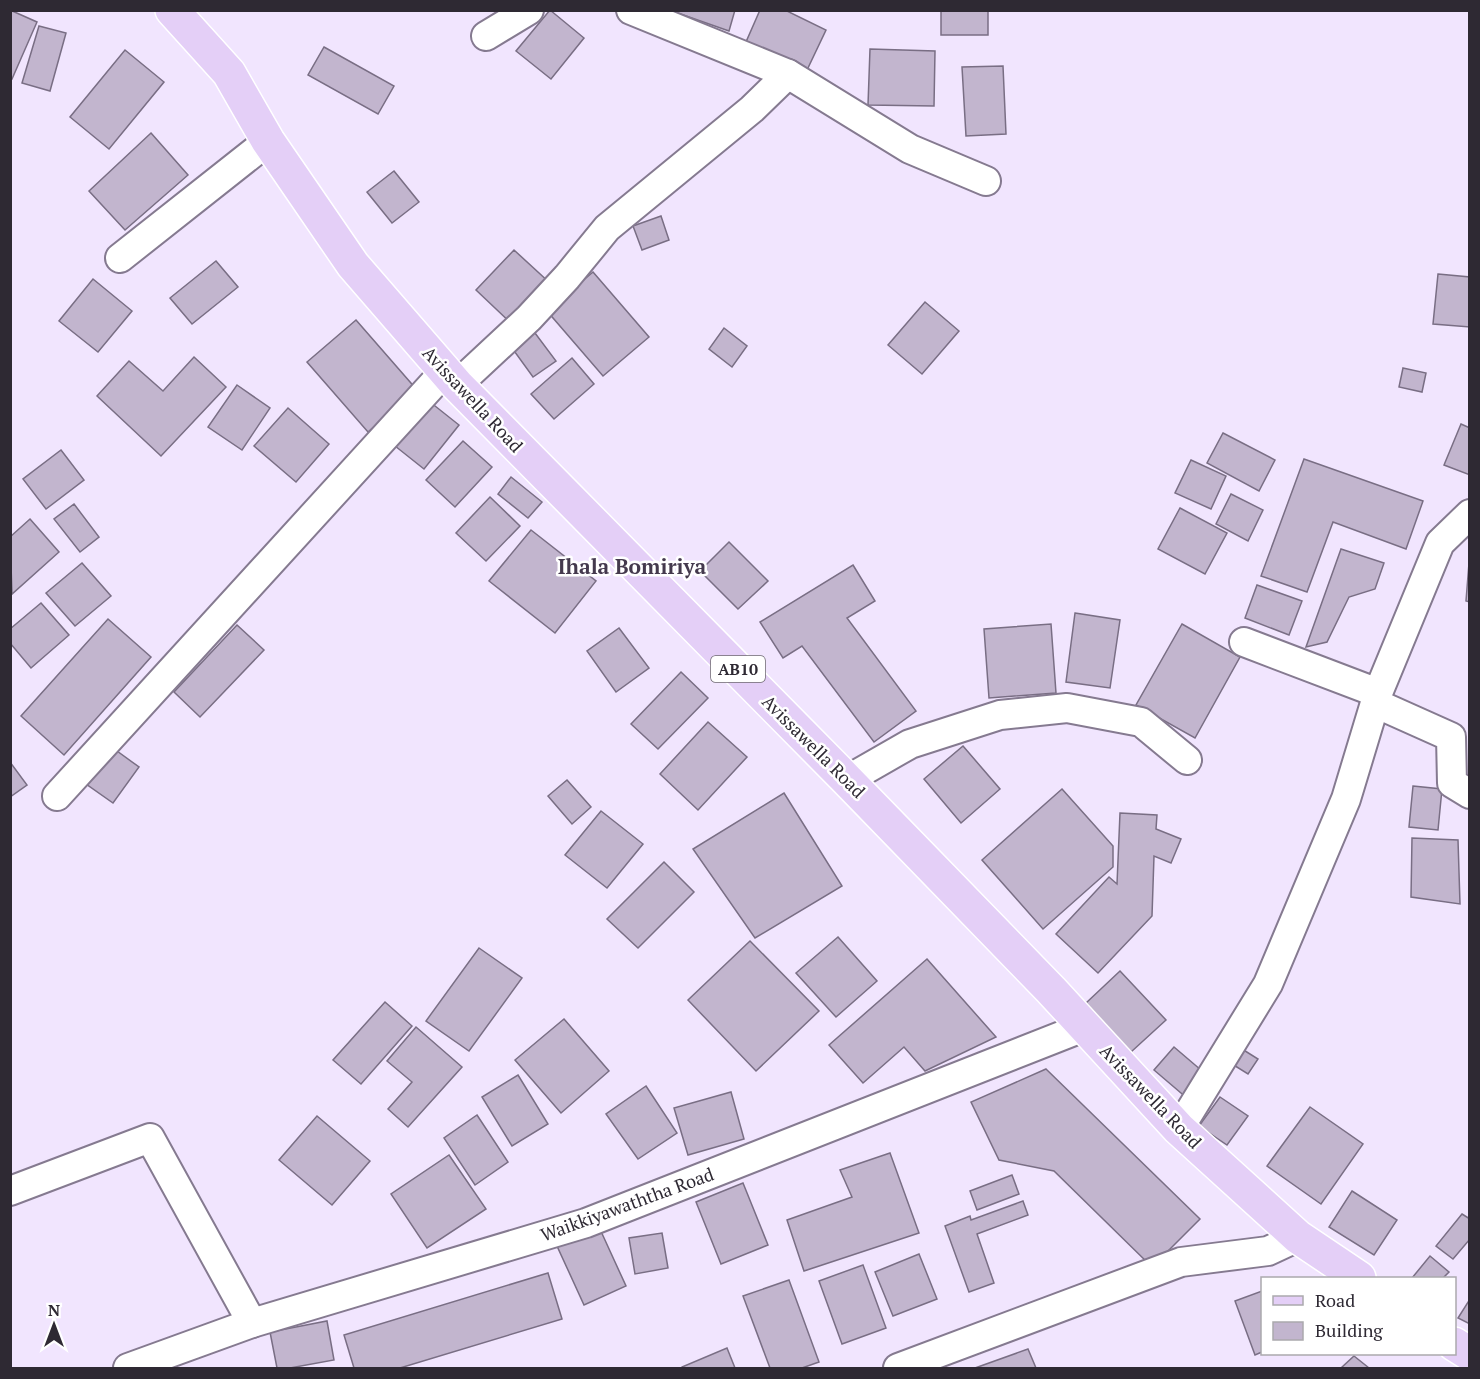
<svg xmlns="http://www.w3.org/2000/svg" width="1480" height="1379" viewBox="0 0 1480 1379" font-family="'PT Serif',serif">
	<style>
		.building { fill: #c2b5ce; stroke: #796e84; stroke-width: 1.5 }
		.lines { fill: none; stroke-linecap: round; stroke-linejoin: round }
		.minor-casing { stroke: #857a90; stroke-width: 32 }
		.major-casing { stroke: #fff; stroke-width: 36 }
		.minor { stroke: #fff; stroke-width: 28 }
		.major { stroke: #e4cff7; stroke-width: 33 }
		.labels { text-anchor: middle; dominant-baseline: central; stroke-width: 5; stroke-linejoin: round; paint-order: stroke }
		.shield { fill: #fff; stroke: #6d6970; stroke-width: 1.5 }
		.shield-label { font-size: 16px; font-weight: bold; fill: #2e2933 }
		.street-label { font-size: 18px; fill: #2e2933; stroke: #fff }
		.quarter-label { font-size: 21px; font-weight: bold; fill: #44394d; stroke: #fff }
	</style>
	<rect width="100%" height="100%" fill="#f1e5fe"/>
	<g class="building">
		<path d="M10,10L37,22L12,79L10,78Z"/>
		<path d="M550,10L584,38L551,79L516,51Z"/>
		<path d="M669,10H735L729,31Z"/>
		<path d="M760,10H785L826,30L807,70L746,42Z"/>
		<rect x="941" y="10" width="47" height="25"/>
		<path d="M39,26L66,33L50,91L22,83Z"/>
		<path d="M324,47L394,86L378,114L308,75Z"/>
		<path d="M870,49L935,51L934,106L868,105Z"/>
		<path d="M125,50L164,82L109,149L70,117Z"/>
		<path d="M1003,66L1006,134L966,136L962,67Z"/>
		<path d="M151,133L188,175L125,230L89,191Z"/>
		<path d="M394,171L419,202L392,223L367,192Z"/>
		<path d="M661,216L669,240L642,250L633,226Z"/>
		<path d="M514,250L551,284L513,325L476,290Z"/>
		<path d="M216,261L238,287L192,324L170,298Z"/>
		<path d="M593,272L649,337L603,376L547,311Z"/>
		<path d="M1438,274L1470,277V327L1433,324Z"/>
		<path d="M93,279L132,311L98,352L59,321Z"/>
		<path d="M925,302L959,331L922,374L888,345Z"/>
		<path d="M356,320L417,390L368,432L307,362Z"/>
		<path d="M529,325L556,361L533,377L512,348Z"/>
		<path d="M724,328L747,346L732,367L709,349Z"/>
		<path d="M194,357L226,387L161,456L97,396L129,361L163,391Z"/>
		<path d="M572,358L594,384L554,419L531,394Z"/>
		<path d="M1403,368L1426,373L1422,392L1399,387Z"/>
		<path d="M237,385L270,408L242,450L208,427Z"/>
		<path d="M425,398L459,425L424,469L390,442Z"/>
		<path d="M288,408L329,444L296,482L254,446Z"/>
		<path d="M1461,424L1470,428V475L1444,465Z"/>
		<path d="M1223,433L1275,460L1259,491L1207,463Z"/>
		<path d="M463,441L492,467L455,507L426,480Z"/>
		<path d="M61,450L84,480L46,509L23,479Z"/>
		<path d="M1304,459L1423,501L1406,549L1333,522L1307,592L1261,576Z"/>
		<path d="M1191,460L1226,476L1211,509L1175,493Z"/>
		<path d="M511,477L542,502L528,518L498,494Z"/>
		<path d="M1231,494L1263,510L1248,541L1216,524Z"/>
		<path d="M490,497L520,526L486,561L456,533Z"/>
		<path d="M74,504L99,537L80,552L54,519Z"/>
		<path d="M1180,508L1227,533L1205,574L1158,549Z"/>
		<path d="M30,519L59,552L12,594L10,537Z"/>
		<path d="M531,530L596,581L555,633L489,581Z"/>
		<path d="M729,542L768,581L738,609L700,571Z"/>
		<path d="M1341,549L1384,563L1375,589L1349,597L1327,642L1306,647Z"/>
		<path d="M82,563L111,596L75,626L46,593Z"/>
		<path d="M1469,563H1470V602L1466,601Z"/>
		<path d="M853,565L875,601L847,618L916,711L874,742L802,646L783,658L760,622Z"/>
		<path d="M1257,585L1302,601L1289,635L1245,618Z"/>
		<path d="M41,603L69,635L31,668L10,643V629Z"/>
		<path d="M1075,613L1120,620L1110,688L1066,682Z"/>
		<path d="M108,619L151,657L64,755L21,716Z"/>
		<path d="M1051,624L1056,693L989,698L984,629Z"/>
		<path d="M1182,624L1240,657L1195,738L1136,705Z"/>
		<path d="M237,625L264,650L200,717L174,692Z"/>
		<path d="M619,628L649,668L616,692L587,651Z"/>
		<path d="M681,672L708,698L658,749L631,724Z"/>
		<path d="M708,722L747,757L698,810L660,774Z"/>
		<path d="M106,743L139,767L113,803L79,779Z"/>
		<path d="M963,746L1000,789L961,823L924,779Z"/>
		<path d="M10,762L27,785L10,797Z"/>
		<path d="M567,780L591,807L572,824L548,796Z"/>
		<path d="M1413,786L1442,789L1438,830L1409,827Z"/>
		<path d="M1062,789L1113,846V867L1043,929L982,860Z"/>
		<path d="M784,793L842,886L755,938L693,849Z"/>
		<path d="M601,811L643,844L607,888L565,855Z"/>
		<path d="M1120,813L1157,815L1156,829L1181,839L1171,863L1154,856L1152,916L1098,973L1056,934L1109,877L1117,884Z"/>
		<path d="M1412,838L1458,840L1460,904L1411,897Z"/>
		<path d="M664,862L694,892L638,948L607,919Z"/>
		<path d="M838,937L877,981L836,1017L796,973Z"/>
		<path d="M750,941L819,1011L756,1071L688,1000Z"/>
		<path d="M479,948L522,978L469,1051L426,1021Z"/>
		<path d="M927,959L996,1037L925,1071L904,1047L863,1083L829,1045Z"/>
		<path d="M1120,971L1166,1020L1131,1052L1086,1003Z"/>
		<path d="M385,1002L412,1026L361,1084L333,1060Z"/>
		<path d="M564,1019L609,1071L561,1113L515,1060Z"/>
		<path d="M416,1027L462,1067L408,1127L388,1109L412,1082L387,1061Z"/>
		<path d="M1174,1047L1208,1076L1188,1099L1154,1070Z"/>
		<path d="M1242,1049L1258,1059L1248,1074L1232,1064Z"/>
		<path d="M1046,1069L1200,1219L1152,1267L1054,1171L999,1160L971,1102Z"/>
		<path d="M518,1075L548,1124L512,1146L482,1097Z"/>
		<path d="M646,1086L677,1133L638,1159L606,1114Z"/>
		<path d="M731,1092L744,1139L688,1155L674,1108Z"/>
		<path d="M1220,1097L1248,1116L1227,1145L1199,1126Z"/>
		<path d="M1310,1107L1363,1144L1321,1204L1267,1166Z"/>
		<path d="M477,1115L508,1162L475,1185L444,1138Z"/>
		<path d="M317,1116L370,1161L332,1205L279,1160Z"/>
		<path d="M890,1153L919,1233L804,1271L787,1220L852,1197L840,1170Z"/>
		<path d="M449,1155L486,1209L427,1248L391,1194Z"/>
		<path d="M1012,1175L1019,1194L977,1210L970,1191Z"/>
		<path d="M743,1183L768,1245L721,1264L696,1202Z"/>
		<path d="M1352,1191L1397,1220L1374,1255L1329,1227Z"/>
		<path d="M1023,1201L1028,1215L977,1234L994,1283L969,1292L945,1226L970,1216L971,1220Z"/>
		<path d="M1462,1214L1470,1219V1239L1453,1259L1436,1246Z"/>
		<path d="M599,1227L626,1286L584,1305L557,1246Z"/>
		<path d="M662,1233L668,1268L635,1274L629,1238Z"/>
		<path d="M919,1254L937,1299L893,1316L875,1272Z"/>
		<path d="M1430,1256L1449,1272L1443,1278H1412Z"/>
		<path d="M863,1265L886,1328L842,1344L819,1281Z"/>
		<path d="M548,1273L562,1319L400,1368H354L344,1335Z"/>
		<path d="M789,1280L819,1362L802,1368H770L743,1296Z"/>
		<path d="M1262,1291V1352L1255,1355L1235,1301Z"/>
		<path d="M1470,1299V1324L1458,1318Z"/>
		<path d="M327,1321L334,1360L290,1368H277L270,1332Z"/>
		<path d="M727,1348L735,1368H682V1367Z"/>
		<path d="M1028,1349L1036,1368H975Z"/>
		<path d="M1354,1356L1369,1368H1341Z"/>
	</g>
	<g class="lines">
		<g class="minor-casing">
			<g id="minor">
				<path d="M631,10L788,74L910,149L986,181"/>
				<path d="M486,36L529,10"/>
				<path d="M120,258L268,141"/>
				<path d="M457,385L529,318L567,277L607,228L752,109L788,74"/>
				<path d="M1244,642L1378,693"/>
				<path d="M1375,703L1451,737L1452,783L1470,794"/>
				<path d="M847,780L910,744L1000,715L1067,708L1141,722L1187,760"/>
				<path d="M57,796L445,371"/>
				<path d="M1179,1129L1268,984L1346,799L1378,693L1440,543L1470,514"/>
				<path d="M10,1191L150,1138L252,1323"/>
				<path d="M128,1368L252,1323L586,1223L1084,1027"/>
				<path d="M898,1368L1181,1262L1268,1251L1298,1237"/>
			</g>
		</g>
		<g class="major-casing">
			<g id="major">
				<path d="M172,10L229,73L268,141L353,265L457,385L847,780L1051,990L1179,1129L1298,1237L1359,1278"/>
				<path d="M1454,1344L1470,1354"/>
			</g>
		</g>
		<use href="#minor" class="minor"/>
		<use href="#major" class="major"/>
	</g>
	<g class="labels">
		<rect class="shield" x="711" y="656" width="54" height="26" rx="4.5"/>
		<g class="shield-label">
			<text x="738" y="669">AB10</text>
		</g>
		<g class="street-label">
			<text transform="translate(473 399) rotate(47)">Avissawella Road</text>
			<text transform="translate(814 746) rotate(45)">Avissawella Road</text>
			<text transform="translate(1151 1096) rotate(46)">Avissawella Road</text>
			<text transform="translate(627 1204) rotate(-20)">Waikkiyawaththa Road</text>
		</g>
		<g class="quarter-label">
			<text x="632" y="566">Ihala Bomiriya</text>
		</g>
	</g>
	<rect width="1480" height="1379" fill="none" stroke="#2e2933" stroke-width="24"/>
	<rect x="1261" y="1277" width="195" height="78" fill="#ffffff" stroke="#aba9ad" stroke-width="1.5"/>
	<rect x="1273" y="1296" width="30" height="9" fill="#e4cff7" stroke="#aba9ad" stroke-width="1.5"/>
	<text x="1315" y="1307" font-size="18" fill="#2e2933">Road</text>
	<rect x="1273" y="1322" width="30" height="18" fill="#c2b5ce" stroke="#aba9ad" stroke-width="1.5"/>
	<text x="1315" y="1337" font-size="18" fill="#2e2933">Building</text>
	<g transform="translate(54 1325)" stroke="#ffffff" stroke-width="4.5" paint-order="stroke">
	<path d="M0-4.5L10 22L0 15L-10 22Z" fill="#2e2933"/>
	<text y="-9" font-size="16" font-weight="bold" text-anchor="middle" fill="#2e2933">N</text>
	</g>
</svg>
